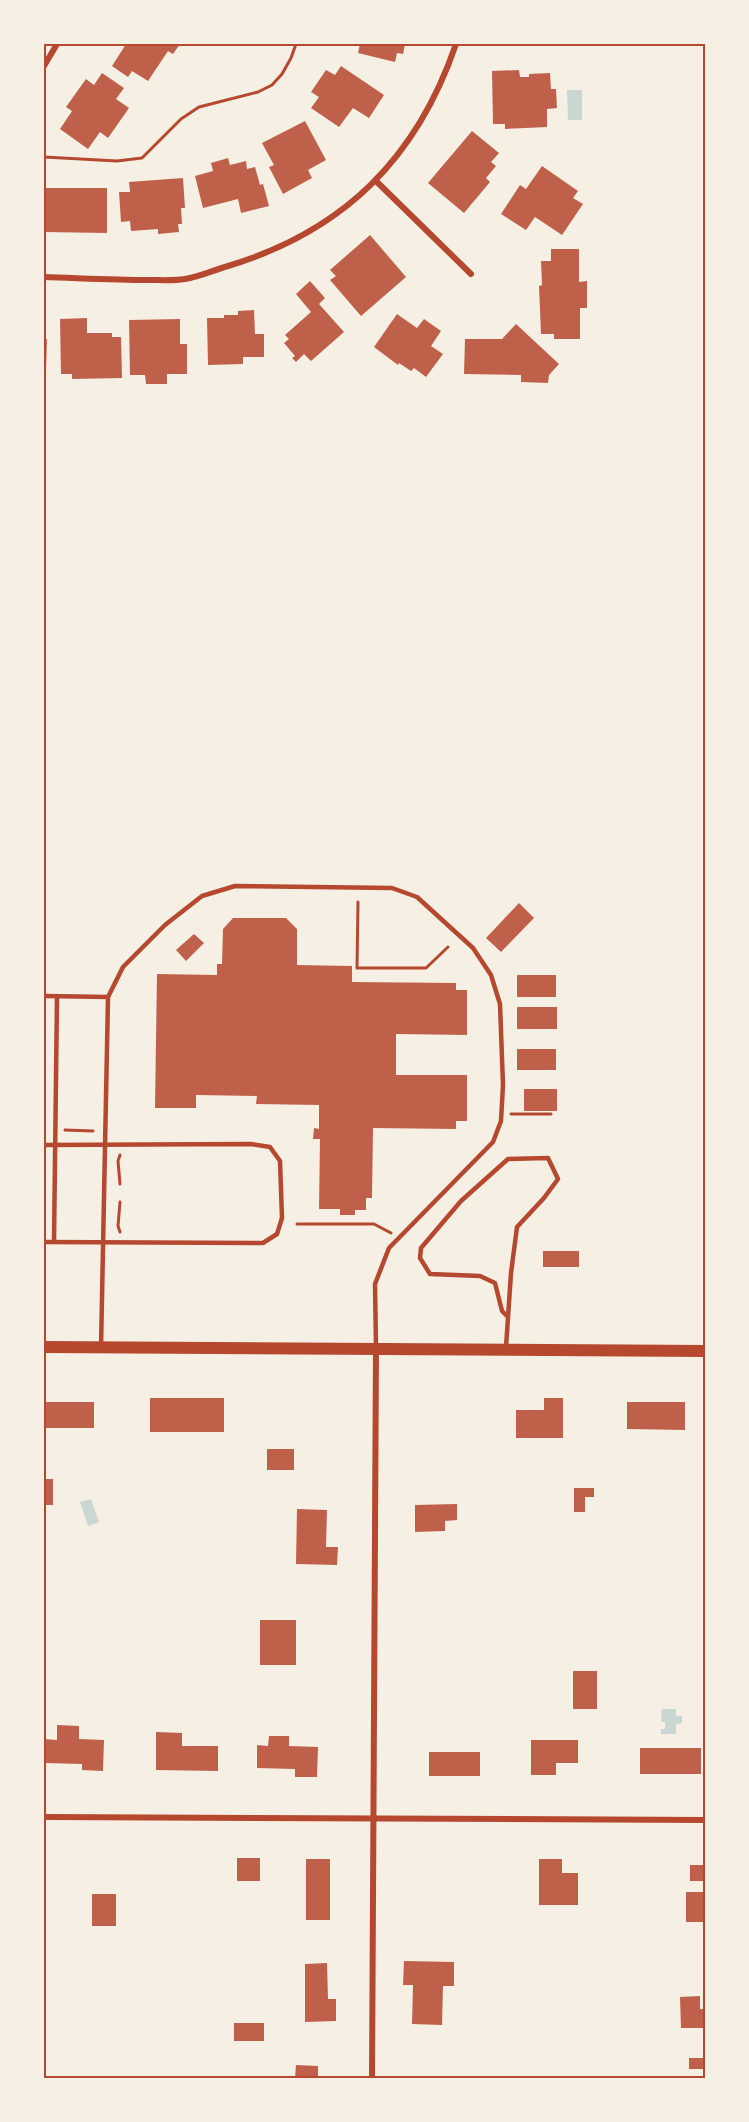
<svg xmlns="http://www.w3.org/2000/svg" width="749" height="2122" viewBox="0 0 749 2122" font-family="Signika,sans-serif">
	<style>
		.water { fill: #c9d6d2 }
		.building { fill: #bf614a }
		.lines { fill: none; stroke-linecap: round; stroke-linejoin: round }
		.path { stroke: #b5482f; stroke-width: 3 }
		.service { stroke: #b5482f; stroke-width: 4.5 }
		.minor { stroke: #b5482f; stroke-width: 6 }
		.secondary { stroke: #b5482f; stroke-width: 12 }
		.neatline { fill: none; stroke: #b5482f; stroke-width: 2 }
	</style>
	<rect width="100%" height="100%" fill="#f6efe4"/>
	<g class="water">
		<path d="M567,90H582V120H568Z"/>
		<path d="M91,1499L99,1522L88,1526L80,1502Z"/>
		<path d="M662,1709H676V1716H682V1723L676,1724V1734H661V1729H665V1722H661Z"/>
	</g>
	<g class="building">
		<path d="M126,44H180L173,54L168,51L148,81L132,71L128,77L112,66Z"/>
		<path d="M360,44H405L403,54L397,53L395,62L358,53Z"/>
		<path d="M341,66L384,95L369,118L353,108L339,127L311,108L319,97L311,92L326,70L335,75Z"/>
		<path d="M519,70L520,77H529V74L550,73L551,89H556L557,108L547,109V127L505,129V124H493L492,71Z"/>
		<path d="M102,73L124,88L116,99L129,108L108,138L100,132L88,149L60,129L72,111L66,107L86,79L94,85Z"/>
		<path d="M305,121L326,160L308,170L312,178L283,194L269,167L274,165L262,143Z"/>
		<path d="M472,131L499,153L491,162L496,166L486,178L490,182L464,213L428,183Z"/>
		<path d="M228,158L230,165L246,161L247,169L255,167L260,185L263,184L269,206L241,213L238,199L203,208L195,176L213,171L211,163Z"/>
		<path d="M542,166L578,191L573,198L583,204L562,235L535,217L526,230L501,214L520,185L526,189Z"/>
		<path d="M183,178L185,208H181L182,224H178L179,232L158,234V229L131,231L130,221L121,222L119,192H130L129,182Z"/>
		<path d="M44,188H107V233L44,232Z"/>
		<path d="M370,235L406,277L361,316L330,280L336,276L330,270Z"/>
		<path d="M551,249H579V282L587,281V308H580V339H554V334H541L539,286L542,285L541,261H551Z"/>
		<path d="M310,281L325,298L319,304L344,332L311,361L304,354L296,362L292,358L295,356L284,343L289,339L285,335L311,312L296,294Z"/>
		<path d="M254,310L255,334H264V357H243V364L208,365L207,318H224V315H238V311Z"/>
		<path d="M397,314L417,328L424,319L441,331L431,346L443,354L426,377L414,368L411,371L399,363L398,365L374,347Z"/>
		<path d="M87,318V333H112V337H121L122,378L72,379V374H61L60,319Z"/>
		<path d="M180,319V344H187V374H167V384H146L145,375H130L129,320Z"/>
		<path d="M516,324L559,364L549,375L548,383L521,382V375L464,374L465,339H502Z"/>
		<path d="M44,339H47L46,370H44Z"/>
		<path d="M519,903L534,918L501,952L486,938Z"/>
		<path d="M233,918H286L297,929V965L352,966V982L456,983V990H467V1035L396,1034V1075H467V1121H456V1129L373,1128L372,1198H366V1210H355V1215H340V1209H319L320,1139H313L314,1128L319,1129V1105L256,1104L257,1096L196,1095V1108H155L157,974L217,975V964H222L223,929Z"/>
		<path d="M194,934L204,943L186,961L176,950Z"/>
		<rect x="517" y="975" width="39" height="22"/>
		<rect x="517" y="1007" width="40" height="22"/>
		<rect x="517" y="1049" width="39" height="21"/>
		<rect x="524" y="1089" width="33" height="22"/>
		<rect x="543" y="1251" width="36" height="16"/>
		<rect x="150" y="1398" width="74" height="34"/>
		<path d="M544,1398H563V1438H516V1410H544Z"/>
		<rect x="44" y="1402" width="50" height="26"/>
		<path d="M627,1402H685V1430L627,1429Z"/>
		<rect x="267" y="1449" width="27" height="21"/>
		<rect x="44" y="1479" width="9" height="26"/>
		<path d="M574,1488H594V1497H585V1512H574Z"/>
		<path d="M457,1504V1520L445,1521V1531L415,1532V1505Z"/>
		<path d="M297,1509L327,1510L326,1547H338L337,1565L296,1564Z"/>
		<rect x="260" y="1620" width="36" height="45"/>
		<rect x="573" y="1671" width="24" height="38"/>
		<path d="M57,1725L79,1726V1739L104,1740L103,1771L82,1770V1764L44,1763V1739L57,1740Z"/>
		<path d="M156,1732L182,1733V1746H218V1771L156,1770Z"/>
		<path d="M269,1736H289V1746L318,1747L317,1777H295V1769L257,1768V1745L268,1746Z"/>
		<path d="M531,1740H578V1763H556V1775H531Z"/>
		<rect x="640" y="1748" width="61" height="26"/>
		<rect x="429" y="1752" width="51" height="24"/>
		<rect x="237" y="1858" width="23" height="23"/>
		<rect x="306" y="1859" width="24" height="61"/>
		<path d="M539,1859H562V1873H578V1905H539Z"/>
		<rect x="690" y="1865" width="16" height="16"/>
		<rect x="686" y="1892" width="20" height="30"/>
		<rect x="92" y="1894" width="24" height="32"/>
		<path d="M404,1961L454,1962V1986H443L442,2025L412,2024L413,1985H403Z"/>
		<path d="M327,1963L328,1999H336V2021L305,2022V1964Z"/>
		<path d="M700,1996V2009H706V2028H681L680,1997Z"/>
		<rect x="234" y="2023" width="30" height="18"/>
		<rect x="689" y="2058" width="17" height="11"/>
		<path d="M296,2065L318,2066V2078H295Z"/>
	</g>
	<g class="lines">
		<g class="path">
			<path d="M44,157L117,161L142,158L181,119L199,107L258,92L272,85L282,74L291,58L296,44"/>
			<path d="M358,902L357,968H426L448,947"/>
			<path d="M511,1114H551"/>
			<path d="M65,1130L93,1131"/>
			<path d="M120,1184L118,1161L120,1155"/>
			<path d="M297,1224H374L391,1233"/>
			<path d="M120,1232L118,1226L120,1202"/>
		</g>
		<g class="service">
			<path d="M44,996L108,997"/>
			<path d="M44,1145L251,1144L270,1147L280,1161L282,1218L277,1234L263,1243L44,1242"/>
			<path d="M54,1242L57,996"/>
			<path d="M506,1347L511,1273L517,1227L544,1198L558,1179L548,1158L508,1159L461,1201L421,1248L420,1258L430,1274L480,1276L495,1283L502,1311L508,1317"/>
			<path d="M101,1348L108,997L123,967L165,925L202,896L235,886L392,888L417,897L473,948L491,975L500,1004L503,1085L501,1121L493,1142L389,1248L375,1284L376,1347"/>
		</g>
		<g class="minor">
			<path d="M44,66L57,44"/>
			<path d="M376,181L471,274"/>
			<path d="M44,277C78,278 113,280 148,280C160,280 173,281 185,279C199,277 214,270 228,266C344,231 417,158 456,44"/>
			<path d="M44,1817L706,1820"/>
			<path d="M372,2078L376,1349"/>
		</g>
		<path class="secondary" d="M44,1347L706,1351"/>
	</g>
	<rect width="749" height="2122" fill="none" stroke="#f6efe4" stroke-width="90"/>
	<rect x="45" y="45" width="659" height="2032" class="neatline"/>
</svg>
